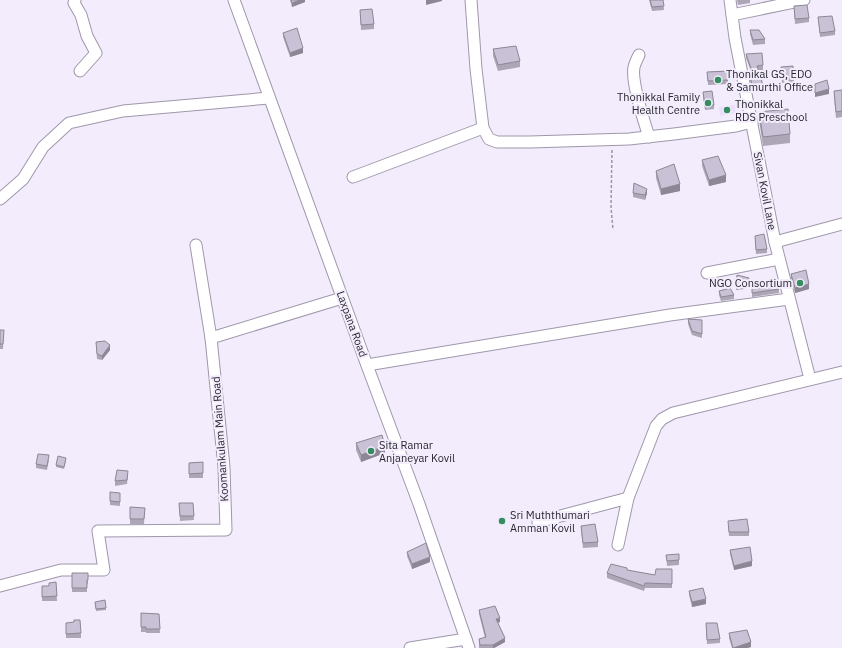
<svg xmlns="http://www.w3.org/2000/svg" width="842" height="648" viewBox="0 0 842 648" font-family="'IBM Plex Sans',sans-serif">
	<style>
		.built { fill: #eadffb }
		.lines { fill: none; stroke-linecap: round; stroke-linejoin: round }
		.minor-casing { stroke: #9f97aa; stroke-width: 13 }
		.path { stroke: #9a95a2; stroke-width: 1.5; stroke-dasharray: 3 2; stroke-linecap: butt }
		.minor { stroke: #fff; stroke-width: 11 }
		.wall { fill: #ada6b7 }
		.shaded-wall { fill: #8d8795 }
		.building { fill: #c9c1d5; stroke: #8d8795 }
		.poi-dot { fill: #358c61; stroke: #f2ecfc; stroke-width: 1.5 }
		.labels { text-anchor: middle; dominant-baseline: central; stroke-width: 4; stroke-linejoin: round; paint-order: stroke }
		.poi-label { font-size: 11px; fill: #29262e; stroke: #f2ecfc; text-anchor: start }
		.street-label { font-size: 11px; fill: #29262e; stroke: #f2ecfc }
	</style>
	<rect width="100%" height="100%" fill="#f2ecfc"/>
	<path class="built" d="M735,105V113L720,116L719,107Z"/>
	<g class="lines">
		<g class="minor-casing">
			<g id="minor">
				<path d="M75,0L74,3L81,15L87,36L96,53L80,71"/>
				<path d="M234,0L365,360L419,504L469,648"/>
				<path d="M471,0L476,69L483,128L489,139L497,142H530L629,139L674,134L736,126L752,122"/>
				<path d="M730,0L735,38L775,242L810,379"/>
				<path d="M732,15L804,0"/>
				<path d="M639,55C637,59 635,63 634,67C631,82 644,121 649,137"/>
				<path d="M353,177L483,128"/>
				<path d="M0,199L23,179L43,147L69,123L123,111L269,98"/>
				<path d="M775,242L842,224"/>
				<path d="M707,273L779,259"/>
				<path d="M211,338L342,298"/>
				<path d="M367,365L670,315L789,299"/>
				<path d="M538,522L628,498"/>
				<path d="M618,545L628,498L656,426L662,419L673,413L842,372"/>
				<path d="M0,586L61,570H104L98,531L226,530L224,467L211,338L196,245"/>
				<path d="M410,648L466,639"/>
			</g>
		</g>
		<path class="path" d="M612,150L611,207L613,230"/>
		<use href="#minor" class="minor"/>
	</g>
	<g class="wall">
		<path d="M290,0H305V2L292,7Z"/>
		<path d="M649,0H663L664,10L652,11Z"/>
		<path d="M737,0H750V3L738,5Z"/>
		<path d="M794,6L809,18V22L795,24Z"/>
		<path d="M360,10L374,24V29L361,30Z"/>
		<path d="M818,17L835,31V35L820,37Z"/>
		<path d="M750,30L765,39V44L753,45L750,34Z"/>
		<path d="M283,33L303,53L290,57L283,37Z"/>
		<path d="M493,49L520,61V67L498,71L493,56Z"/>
		<path d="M746,54L763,65V70H758L763,89L757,91L756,87L752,90L750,79V75L752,74L746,58Z"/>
		<path d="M728,71V84L708,85L707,72Z"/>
		<path d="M781,72L794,78V82L782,83Z"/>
		<path d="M842,90V117L836,118L834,97V91Z"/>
		<path d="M703,92L714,105V109L705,110L703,96Z"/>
		<path d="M759,112L790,134V143L763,146L759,120Z"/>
		<path d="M702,160L726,182L709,186L702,166Z"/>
		<path d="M656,171L680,191L661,195L656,178Z"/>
		<path d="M633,193H647L645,200L633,197Z"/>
		<path d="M755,236L767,249V253L756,254Z"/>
		<path d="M791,274L809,289L795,293L791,278Z"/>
		<path d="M749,282L745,289L736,290V285Z"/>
		<path d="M752,283L761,287L779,289V293L752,297Z"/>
		<path d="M719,291L734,295V299L721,301L719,295Z"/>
		<path d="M688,319L702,320V338L692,335L688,324Z"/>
		<path d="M0,330H4L3,349H0Z"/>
		<path d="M96,342L110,350L102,360L97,359Z"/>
		<path d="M356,443L385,453L361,462L356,450Z"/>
		<path d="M49,460L47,470L36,468V464Z"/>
		<path d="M66,460L64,469L56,467V465Z"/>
		<path d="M203,462V478H189V463Z"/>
		<path d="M128,475L127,484L115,486V481Z"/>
		<path d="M120,497V506L110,505V501Z"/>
		<path d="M179,503H193L194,520L180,521Z"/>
		<path d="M130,507L145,508L144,524H130Z"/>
		<path d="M728,525L749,532V536H729Z"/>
		<path d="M581,526L598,542V547L583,548L581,530Z"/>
		<path d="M730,550L752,566L734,570L730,554Z"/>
		<path d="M407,552L430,562L412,569L407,556Z"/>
		<path d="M666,555L679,560V565L667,566Z"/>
		<path d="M672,569V588H645L644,591L607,578V573L627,570L655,575Z"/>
		<path d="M72,573H88V584H87V592H72Z"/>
		<path d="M56,582L57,601H42V586H49Z"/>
		<path d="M689,591L706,604L692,607L689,595Z"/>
		<path d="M95,602L106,608V610L96,611Z"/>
		<path d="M479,610L500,622L498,623L505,642L494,648H479V639L485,638L479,614Z"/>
		<path d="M141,613L159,614L160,633H146V632H141Z"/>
		<path d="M66,623L81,633V638H66Z"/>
		<path d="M706,623L720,639V643L707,644Z"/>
		<path d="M729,633L751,647L747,648H732L729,638Z"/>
	</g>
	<g class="shaded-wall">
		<path d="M300,0H305V2L292,7V3Z"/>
		<path d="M426,0H442V1L426,5Z"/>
		<path d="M303,48V53L290,57V53Z"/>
		<path d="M756,83V87L752,90V85Z"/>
		<path d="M763,85V89L757,91V87Z"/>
		<path d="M829,89V94L815,97V93Z"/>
		<path d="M726,175V182L709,186V180Z"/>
		<path d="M680,184V191L661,195V189Z"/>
		<path d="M647,189V193L645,200V195Z"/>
		<path d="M749,278V282L745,289V285Z"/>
		<path d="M809,284V289L795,293V288Z"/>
		<path d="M110,345V350L102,360V356Z"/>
		<path d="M385,446V453L361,462V455Z"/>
		<path d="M430,557V562L412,569V564Z"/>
		<path d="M752,561V566L734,570V566Z"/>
		<path d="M706,599V604L692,607V602Z"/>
		<path d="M500,618V622L496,623V619Z"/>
		<path d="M505,638V642L494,648H493V645Z"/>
		<path d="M751,642V647L747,648H733Z"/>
	</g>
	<g class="building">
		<path d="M291,0H300L292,3Z"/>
		<path d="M650,0H663L664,6L652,7Z"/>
		<path d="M807,5L809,18L795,19L794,6Z"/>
		<path d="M372,9L374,24L361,25L360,10Z"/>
		<path d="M832,16L835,31L820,33L818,17Z"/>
		<path d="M297,28L303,48L290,53L283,33Z"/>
		<path d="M750,30H759L765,39L753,40Z"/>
		<path d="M516,46L520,61L498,65L493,49Z"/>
		<path d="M762,53L763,65L757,66L763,85L757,87L756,83L752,85L750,75L753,74L746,54Z"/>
		<path d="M793,66L794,78L782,79L781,67Z"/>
		<path d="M728,71V80L708,81L707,72Z"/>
		<path d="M827,80L829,89L815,93V84Z"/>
		<path d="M842,90V111L836,112L834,91Z"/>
		<path d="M712,91L714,105L705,106L703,92Z"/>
		<path d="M788,109L790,134L763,137L759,112Z"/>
		<path d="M718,156L726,175L709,180L702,160Z"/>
		<path d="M674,164L680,184L661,189L656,171Z"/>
		<path d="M634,183L647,189L645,195L633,193Z"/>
		<path d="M764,234L767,249L756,250L755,236Z"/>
		<path d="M806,270L809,284L795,288L791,274Z"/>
		<path d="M737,275L749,278L745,285H736Z"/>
		<path d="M777,281L779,289L752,293V283H760L761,287Z"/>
		<path d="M730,288L734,295L721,297L719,291Z"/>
		<path d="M688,319L702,320V334L692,331Z"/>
		<path d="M0,330H4L3,344H0Z"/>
		<path d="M105,341L110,345L102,356L97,354L96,342Z"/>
		<path d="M382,435L385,446L361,455L356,443Z"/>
		<path d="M38,454L49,455L47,466L36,464Z"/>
		<path d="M58,456L66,458L64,467L56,465Z"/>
		<path d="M203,462V473L189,474V463Z"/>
		<path d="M117,470L128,471L127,480L115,481Z"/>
		<path d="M110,492L120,493V502L110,501Z"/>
		<path d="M179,503H193L194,516H180Z"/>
		<path d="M130,507L145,508L144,519H130Z"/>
		<path d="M747,519L749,532H729L728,521Z"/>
		<path d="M595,524L598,542L583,543L581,526Z"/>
		<path d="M426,543L430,557L412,564L407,552Z"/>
		<path d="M750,547L752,561L734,566L730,550Z"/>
		<path d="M679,554V560L667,561L666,555Z"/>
		<path d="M611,564L627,568V570L655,575L656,569H672V584L645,583L644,586L607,573Z"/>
		<path d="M72,573H88V580H87V588H72Z"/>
		<path d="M56,582L57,596L42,597V586H49V583Z"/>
		<path d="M703,588L706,599L692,602L689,591Z"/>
		<path d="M105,600L106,608L96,609L95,602Z"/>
		<path d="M495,606L500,618L496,619L505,638L493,645H480L479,639L486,637L479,610Z"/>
		<path d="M141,613L159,614L160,629H146V627H141Z"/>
		<path d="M74,620H80L81,633L66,634V623L74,622Z"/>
		<path d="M706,623H717L720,639L707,640Z"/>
		<path d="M747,630L751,642L733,648L729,633Z"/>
	</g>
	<g class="poi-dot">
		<circle cx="718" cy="80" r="4"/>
		<circle cx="708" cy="103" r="4"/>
		<circle cx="727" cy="110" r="4"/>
		<circle cx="800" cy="283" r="4"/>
		<circle cx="371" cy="451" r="4"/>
		<circle cx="502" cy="521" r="4"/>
	</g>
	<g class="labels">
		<g class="poi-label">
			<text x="726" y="74">Thonikal GS, EDO<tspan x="726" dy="13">&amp; Samurthi Office</tspan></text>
			<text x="700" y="97" text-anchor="end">Thonikkal Family<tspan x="700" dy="13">Health Centre</tspan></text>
			<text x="735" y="104">Thonikkal<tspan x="735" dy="13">RDS Preschool</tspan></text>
			<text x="792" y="283" text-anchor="end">NGO Consortium</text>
			<text x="379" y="445">Sita Ramar<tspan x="379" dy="13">Anjaneyar Kovil</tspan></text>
			<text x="510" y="515">Sri Muththumari<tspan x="510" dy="13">Amman Kovil</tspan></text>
		</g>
		<g class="street-label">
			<text transform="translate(765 191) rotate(79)">Sivan Kovil Lane</text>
			<text transform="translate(352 324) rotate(70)">Laxpana Road</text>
			<text transform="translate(220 439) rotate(-94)">Koomankulam Main Road</text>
		</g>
	</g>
</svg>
